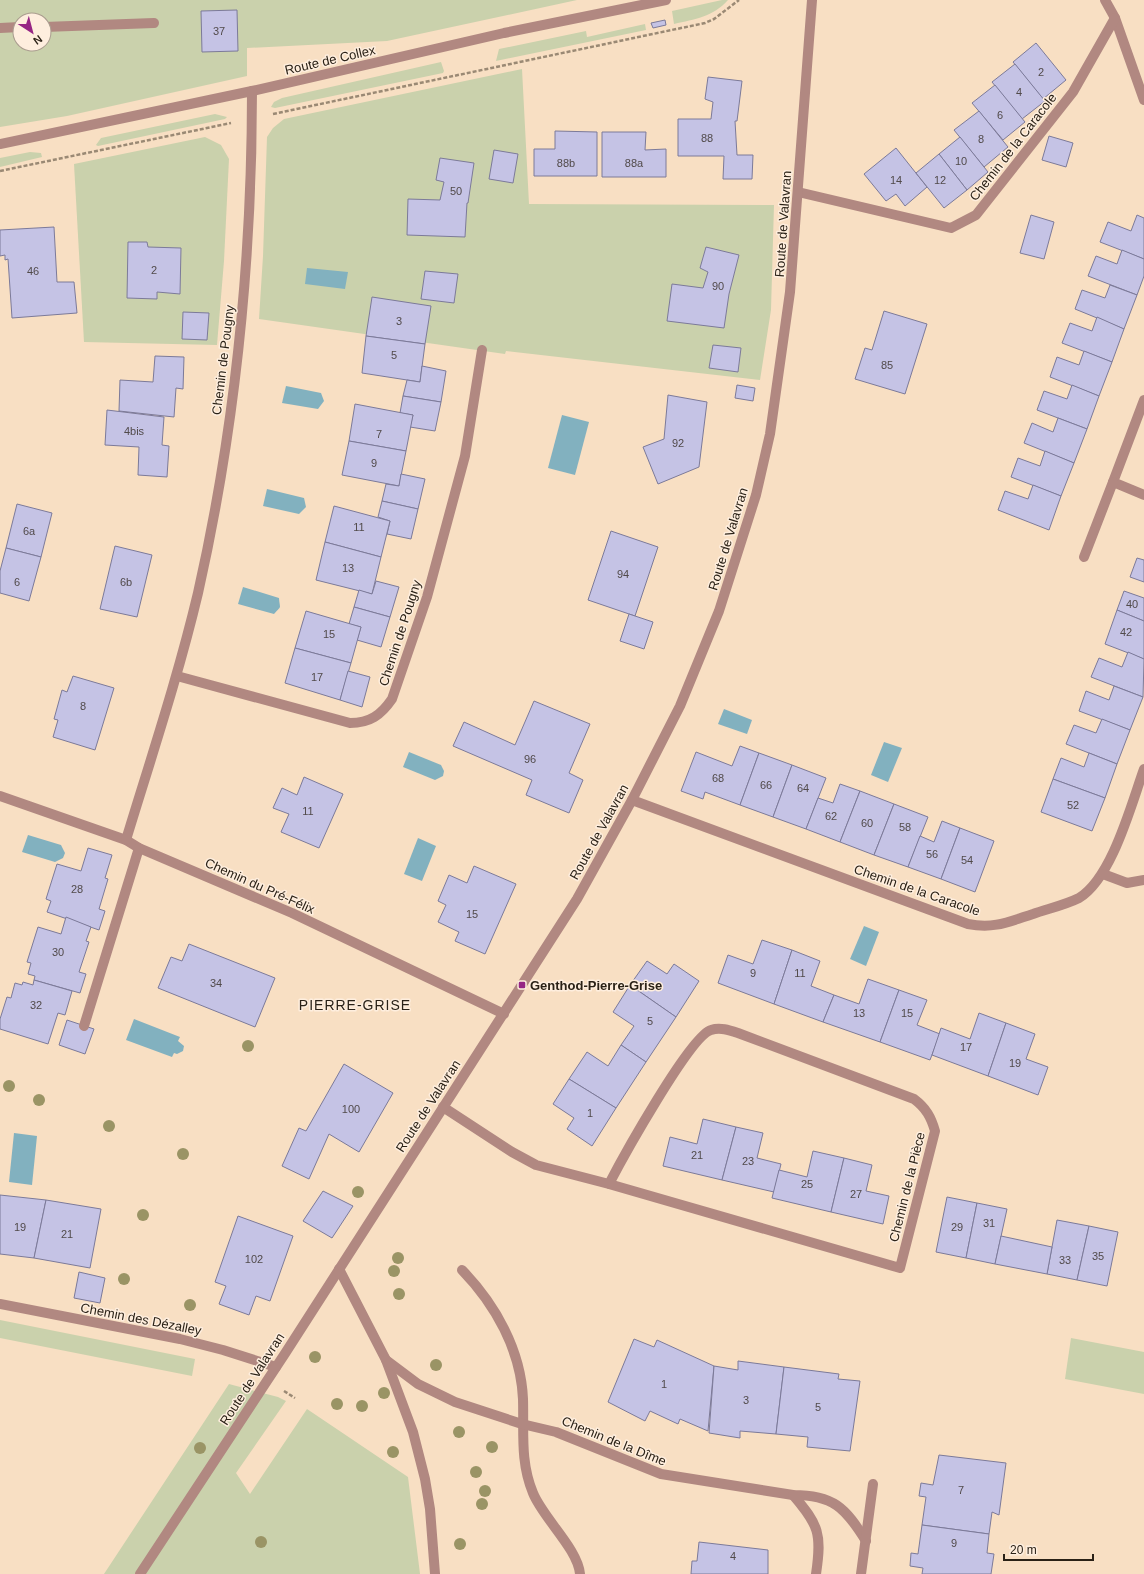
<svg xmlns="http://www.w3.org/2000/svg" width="1144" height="1574" viewBox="0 0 1144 1574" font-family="Arial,sans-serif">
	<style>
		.green { fill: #cad1ac; fill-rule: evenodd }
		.water { fill: #82b1bf }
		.building { fill: #c5c3e5; stroke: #7c7a99 }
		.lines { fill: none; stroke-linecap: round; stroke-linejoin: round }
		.path { stroke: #9a8974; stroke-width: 2.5; stroke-dasharray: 4 2; stroke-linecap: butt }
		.minor { stroke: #b18881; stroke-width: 10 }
		.tree { fill: #9a9465 }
		.poi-dot { fill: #962584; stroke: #feeede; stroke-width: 1.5 }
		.labels { text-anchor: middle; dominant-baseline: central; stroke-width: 3; stroke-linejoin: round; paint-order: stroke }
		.number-label { font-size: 11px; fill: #514a4a }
		.street-label { font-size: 13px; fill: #2a2116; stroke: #feeede }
		.poi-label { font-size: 13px; font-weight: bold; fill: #2a2116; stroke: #feeede; text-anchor: start }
		.neighbourhood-label { font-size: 14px; letter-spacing: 1px; fill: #2a2116; stroke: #feeede }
	</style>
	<rect width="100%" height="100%" fill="#f8dfc3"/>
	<g class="green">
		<path d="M0,0H577L387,41L247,48V76L67,116L0,127ZM20,20H44V44H20Z"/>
		<path d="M722,0H728C713,17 695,19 674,24L672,11Z"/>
		<path d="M645,24L646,30L496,61L499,49L586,31L587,37Z"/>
		<path d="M441,62L444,71L443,73L275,108L271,107L274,102L282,98Z"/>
		<path d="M522,69L529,204L774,205L771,310L760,380L506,351L505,354L259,319L263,256L267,137L273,128L284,119Z"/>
		<path d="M215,114L227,117L225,119L98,146L96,145L101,138Z"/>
		<path d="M205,137L221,145L229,159L224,261L217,345L84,342L74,164Z"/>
		<path d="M30,152L41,153L42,157L0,167V158Z"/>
		<path d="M0,1320L195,1359L192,1376L0,1338Z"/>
		<path d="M1071,1338L1144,1352V1394L1065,1379Z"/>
		<path d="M229,1384L278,1397L286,1401L236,1473L250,1494L307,1409L408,1477L420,1574H104Z"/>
	</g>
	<g class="water">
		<path d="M307,268L348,272L345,289L305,284Z"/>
		<path d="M286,386L321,393L324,401L318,409L282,403Z"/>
		<path d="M562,415L589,422L575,475L548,468Z"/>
		<path d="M267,489L304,498L306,507L299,514L263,506Z"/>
		<path d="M243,587L279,598C280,610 282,605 274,614L238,604Z"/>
		<path d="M724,709L752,720L747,734L718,724Z"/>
		<path d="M884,742L902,748L888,782L871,775Z"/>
		<path d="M409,752L441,765L444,771L443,776L435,780L403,767Z"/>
		<path d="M28,835L61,845L65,853L63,858L55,862L22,852Z"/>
		<path d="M418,838L436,846L422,881L404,874Z"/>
		<path d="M864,926L879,932L866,966L850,959Z"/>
		<path d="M134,1019L180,1037L178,1041L184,1046L183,1051L177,1054L174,1053L172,1057L126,1040Z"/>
		<path d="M14,1133L37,1136L32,1185L9,1182Z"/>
	</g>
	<g class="building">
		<path d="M237,10L238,51L202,52L201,11Z"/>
		<path d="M665,20L666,25L653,28L651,23Z"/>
		<path d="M1036,43L1066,80L1043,99L1013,62Z"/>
		<path d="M1015,64L1045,101L1022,119L992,82Z"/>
		<path d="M708,77L742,81L737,121H735L737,155H753L752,179H723L724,156H678V119H711L713,102L705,99Z"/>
		<path d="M995,85L1025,122L1003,140L972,103Z"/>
		<path d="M979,111L1008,147L984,167L954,130Z"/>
		<path d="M555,131L597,132V176H534V149H555Z"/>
		<path d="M602,132H646L645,150L666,149V177H602Z"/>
		<path d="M1049,136L1073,143L1066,167L1042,160Z"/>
		<path d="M960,137L988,172L967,190L939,154Z"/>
		<path d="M896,148L927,187L905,206L896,194L886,201L864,174Z"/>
		<path d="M494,150L518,154L513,183L489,179Z"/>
		<path d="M939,154L967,190L944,208L916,173Z"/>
		<path d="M440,158L474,163L468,203H467L465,237L407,235L408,199L440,200L444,182L436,180Z"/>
		<path d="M1031,215L1054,222L1044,259L1020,253Z"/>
		<path d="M1137,215L1144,218V259L1100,242L1108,222L1131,231Z"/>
		<path d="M54,227L57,282H74L77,313L12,318L8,259L5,260V255L0,256V230Z"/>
		<path d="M128,242H147L148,247L181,248L180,294L157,292V299L127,298Z"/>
		<path d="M706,247L739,255L729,294L724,328L667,321L672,284L703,288L708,272L700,268Z"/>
		<path d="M1122,250L1144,259V276L1137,295L1088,276L1096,256L1117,264Z"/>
		<path d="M425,271L458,274L454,303L421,299Z"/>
		<path d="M1110,285L1137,295L1124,329L1075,309L1082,290L1105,298Z"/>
		<path d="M372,297L431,306L425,344L366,336Z"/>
		<path d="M884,311L927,324L905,394L855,379L865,348L872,350Z"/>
		<path d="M183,312L209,313L207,340L182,339Z"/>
		<path d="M1097,317L1124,329L1112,362L1062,343L1070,323L1092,331Z"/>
		<path d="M366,336L425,344L420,382L362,373Z"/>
		<path d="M713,345L741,348L738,372L709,368Z"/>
		<path d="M1084,351L1112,362L1099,396L1050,377L1057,357L1079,365Z"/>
		<path d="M155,356L184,357L183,389L176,388L174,417L119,411L120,380L153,382Z"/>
		<path d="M422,366L446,371L441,402L403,396L407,380L420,382Z"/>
		<path d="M737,385L755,388L753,401L735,398Z"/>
		<path d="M1072,385L1099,396L1087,429L1037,410L1044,391L1067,399Z"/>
		<path d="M668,395L707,402L699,467L658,484L643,447L664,439Z"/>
		<path d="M403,396L441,402L435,431L410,427L413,415L400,413Z"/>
		<path d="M355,404L413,415L406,451L349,441Z"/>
		<path d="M107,410L164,417L162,445L169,446L167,477L138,475L139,447L105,445Z"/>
		<path d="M1058,418L1087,429L1074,463L1024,443L1032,423L1053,432Z"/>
		<path d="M349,441L406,451L399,486L342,475Z"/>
		<path d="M1045,451L1074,463L1061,496L1011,477L1018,458L1040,466Z"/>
		<path d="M401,474L425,479L418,509L382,501L386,484L399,486Z"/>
		<path d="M1033,485L1061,496L1049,530L998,510L1005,491L1028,499Z"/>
		<path d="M382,501L418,509L411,539L387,534L390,521L378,517Z"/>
		<path d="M17,504L52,513L41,557L6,548Z"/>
		<path d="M334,506L390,521L381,557L325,542Z"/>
		<path d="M611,531L658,547L635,616L588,600Z"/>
		<path d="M325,542L381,557L372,594L316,580Z"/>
		<path d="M115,546L152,555L137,617L100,609Z"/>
		<path d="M6,548L41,557L29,601L0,593V571Z"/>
		<path d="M1137,558L1144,560V582L1130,577Z"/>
		<path d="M376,581L399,587L390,617L354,607L359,590L372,594Z"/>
		<path d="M1124,591L1144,598V621L1117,610Z"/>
		<path d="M354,607L390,617L381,647L357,640L361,627L349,624Z"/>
		<path d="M1117,610L1144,621V659L1105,644Z"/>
		<path d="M306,611L361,627L351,663L295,648Z"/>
		<path d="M629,614L653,622L644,649L620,641Z"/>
		<path d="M295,648L351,663L340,700L285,683Z"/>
		<path d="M1128,652L1144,659L1143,697L1091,677L1099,658L1122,667Z"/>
		<path d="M348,671L370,677L362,707L340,700Z"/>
		<path d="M73,676L114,688L95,750L53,737L58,720L54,719L62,690L67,692Z"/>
		<path d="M1114,686L1143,697L1130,730L1079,711L1086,691L1109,700Z"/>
		<path d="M534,701L590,724L569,773L583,780L569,813L526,795L532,780L453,746L464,722L515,745Z"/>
		<path d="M1102,719L1130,730L1117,764L1066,744L1074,725L1096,733Z"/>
		<path d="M740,746L759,753L740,805L705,792L703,799L681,791L696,752L732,766Z"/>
		<path d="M759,753L792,765L773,817L740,805Z"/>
		<path d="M1089,753L1117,764L1105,798L1053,779L1061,758L1084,767Z"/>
		<path d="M792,765L826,778L806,829L773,817Z"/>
		<path d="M304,777L343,794L319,848L281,832L289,814L273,808L282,788L297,795Z"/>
		<path d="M1053,779L1105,798L1092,831L1041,812Z"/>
		<path d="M840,784L860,791L840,842L806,829L818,798L833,803Z"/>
		<path d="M860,791L894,804L874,855L840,842Z"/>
		<path d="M894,804L928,817L908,867L874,855Z"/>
		<path d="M942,821L960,828L941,879L908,867L920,836L934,842Z"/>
		<path d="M960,828L994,841L975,892L941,879Z"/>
		<path d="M88,848L112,855L105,878L108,879L99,909L105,911L99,930L47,912L51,901L46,899L57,864L81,871Z"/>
		<path d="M474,866L516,884L485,954L455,941L459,932L438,922L446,905L438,901L449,875L467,883Z"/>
		<path d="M66,917L91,927L86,941L89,942L79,972L86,974L80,993L34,980L35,976L28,974L31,963L27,962L38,927L61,934Z"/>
		<path d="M762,940L792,950L774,1004L718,983L728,955L753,964Z"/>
		<path d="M189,944L275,978L255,1027L158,988L171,957L182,961Z"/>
		<path d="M792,950L820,961L811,986L834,995L823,1022L774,1004Z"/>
		<path d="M647,961L667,974L674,964L699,981L676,1017L630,985Z"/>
		<path d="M868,979L899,990L880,1042L823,1022L834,995L859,1004Z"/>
		<path d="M34,980L72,991L65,1015L58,1013L48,1044L0,1029V1019L7,997L11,998L15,983L22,985L23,982L33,985Z"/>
		<path d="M630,985L676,1017L646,1062L621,1045L634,1026L613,1012Z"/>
		<path d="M899,990L927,1000L917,1025L940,1034L930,1060L880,1042Z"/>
		<path d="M979,1013L1006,1023L988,1076L932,1055L941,1028L970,1039Z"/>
		<path d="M67,1020L94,1029L85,1054L59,1045Z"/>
		<path d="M1006,1023L1035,1034L1026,1059L1048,1067L1038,1095L988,1076Z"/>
		<path d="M621,1045L646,1062L616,1108L569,1079L587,1052L608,1066Z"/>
		<path d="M344,1064L393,1093L359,1152L329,1134L309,1179L282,1166L299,1128L306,1131Z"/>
		<path d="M569,1079L616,1108L592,1146L567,1129L574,1118L553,1104Z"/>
		<path d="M703,1119L736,1127L722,1180L663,1166L670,1137L697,1144Z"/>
		<path d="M736,1127L763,1133L757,1158L781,1164L774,1192L722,1180Z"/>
		<path d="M813,1151L844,1158L831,1212L772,1198L779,1170L807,1177Z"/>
		<path d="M844,1158L872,1165L866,1191L889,1196L883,1224L831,1212Z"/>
		<path d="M323,1191L353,1206L332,1238L303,1221Z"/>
		<path d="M0,1195L46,1200L34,1258L0,1254Z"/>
		<path d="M947,1197L977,1203L966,1258L936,1252Z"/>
		<path d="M46,1200L101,1209L90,1268L34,1258Z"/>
		<path d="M977,1203L1007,1209L995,1264L966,1258Z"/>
		<path d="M238,1216L293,1236L270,1301L256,1296L249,1315L219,1304L226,1286L215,1282Z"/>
		<path d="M1057,1220L1089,1226L1077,1280L1047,1274Z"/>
		<path d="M1089,1226L1118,1232L1107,1286L1077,1280Z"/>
		<path d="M1001,1236L1052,1247L1047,1274L995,1264Z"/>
		<path d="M79,1272L105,1278L100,1303L74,1298Z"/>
		<path d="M634,1339L654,1347L657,1340L714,1366L708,1431L680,1419L678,1424L650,1411L645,1421L608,1402Z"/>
		<path d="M738,1361L784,1367L776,1434L740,1431V1438L709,1433L714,1366L738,1370Z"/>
		<path d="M784,1367L839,1374L838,1379L860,1381L850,1451L807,1447L808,1437L776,1434Z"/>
		<path d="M939,1455L1006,1463L999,1515L992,1512L989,1534L922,1525L926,1497L919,1496L921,1483L933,1485Z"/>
		<path d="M922,1525L989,1534L987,1553L994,1554L991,1574H922L923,1568L910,1566L911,1553L918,1554Z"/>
		<path d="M699,1542L768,1550V1574H691L692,1561H697Z"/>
	</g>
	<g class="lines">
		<g class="path">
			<path d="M273,114L705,23L714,19L739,0"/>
			<path d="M0,171L231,123"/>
			<path d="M284,1391L295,1398"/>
		</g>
		<g class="minor">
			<path d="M1105,0L1115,18L1144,100"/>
			<path d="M44,27L154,23"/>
			<path d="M0,28L20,27"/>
			<path d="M0,144L252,91L504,33L666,0"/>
			<path d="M798,192L951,228L976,215L1073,92L1115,18"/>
			<path d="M1144,400L1113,482L1144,495"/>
			<path d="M1084,557L1113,482"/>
			<path d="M177,676L350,723C370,723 381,715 392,699L427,597L465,456L482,350"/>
			<path d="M0,796L126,840L139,848L292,913L504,1014"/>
			<path d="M632,800L968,924C994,929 1008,922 1033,914C1047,909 1065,905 1079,898C1112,878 1131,805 1144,769"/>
			<path d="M126,840C151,758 178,677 198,593C235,429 252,259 252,91"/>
			<path d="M1103,874L1127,883L1144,880"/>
			<path d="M84,1026L139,848"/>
			<path d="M443,1107L512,1152L536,1165L609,1184L900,1268L935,1131C931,1117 926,1108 914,1099L738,1033C729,1030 720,1027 711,1030C690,1036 622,1159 609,1184"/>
			<path d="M339,1269L386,1360L413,1432L425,1479L430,1509L435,1574"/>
			<path d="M462,1270C495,1304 521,1350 523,1399C524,1432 520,1462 533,1493C543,1518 578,1549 580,1574"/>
			<path d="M0,1304L180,1339L223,1350L276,1367"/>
			<path d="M386,1360L418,1384L455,1402L522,1424L556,1432L661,1474L793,1495C833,1495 845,1507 866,1541"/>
			<path d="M793,1495C819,1525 822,1534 816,1574"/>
			<path d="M140,1574L286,1352L577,899L632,800L680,706L719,611L756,495L770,434L790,292L812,0"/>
			<path d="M861,1574L873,1484"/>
		</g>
	</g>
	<g class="tree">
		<circle cx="248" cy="1046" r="6"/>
		<circle cx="9" cy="1086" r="6"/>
		<circle cx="39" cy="1100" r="6"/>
		<circle cx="109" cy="1126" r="6"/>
		<circle cx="183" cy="1154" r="6"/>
		<circle cx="358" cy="1192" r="6"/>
		<circle cx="143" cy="1215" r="6"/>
		<circle cx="398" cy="1258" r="6"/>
		<circle cx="394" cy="1271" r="6"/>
		<circle cx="124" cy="1279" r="6"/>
		<circle cx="399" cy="1294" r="6"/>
		<circle cx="190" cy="1305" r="6"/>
		<circle cx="315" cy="1357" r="6"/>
		<circle cx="436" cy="1365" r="6"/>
		<circle cx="384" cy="1393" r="6"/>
		<circle cx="337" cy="1404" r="6"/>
		<circle cx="362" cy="1406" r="6"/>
		<circle cx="459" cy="1432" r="6"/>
		<circle cx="492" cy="1447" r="6"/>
		<circle cx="200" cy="1448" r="6"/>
		<circle cx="393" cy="1452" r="6"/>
		<circle cx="476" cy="1472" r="6"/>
		<circle cx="485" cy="1491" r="6"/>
		<circle cx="482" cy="1504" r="6"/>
		<circle cx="261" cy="1542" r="6"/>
		<circle cx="460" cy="1544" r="6"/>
	</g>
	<rect class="poi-dot" x="518" y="981" width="8" height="8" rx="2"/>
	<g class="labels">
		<g class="number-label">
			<text x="219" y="31">37</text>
			<text x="1041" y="72">2</text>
			<text x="1019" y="92">4</text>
			<text x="1000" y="115">6</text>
			<text x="707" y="138">88</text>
			<text x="981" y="139">8</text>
			<text x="961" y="161">10</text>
			<text x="566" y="163">88b</text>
			<text x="634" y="163">88a</text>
			<text x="896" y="180">14</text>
			<text x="940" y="180">12</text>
			<text x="456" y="191">50</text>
			<text x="154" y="270">2</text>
			<text x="33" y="271">46</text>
			<text x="718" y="286">90</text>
			<text x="399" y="321">3</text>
			<text x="394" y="355">5</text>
			<text x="887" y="365">85</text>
			<text x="134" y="431">4bis</text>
			<text x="379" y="434">7</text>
			<text x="678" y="443">92</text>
			<text x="374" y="463">9</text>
			<text x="359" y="527">11</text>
			<text x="29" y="531">6a</text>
			<text x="348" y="568">13</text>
			<text x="623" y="574">94</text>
			<text x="17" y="582">6</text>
			<text x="126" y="582">6b</text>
			<text x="1132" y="604">40</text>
			<text x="1126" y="632">42</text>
			<text x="329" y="634">15</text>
			<text x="317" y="677">17</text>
			<text x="83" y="706">8</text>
			<text x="530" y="759">96</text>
			<text x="718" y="778">68</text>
			<text x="766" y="785">66</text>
			<text x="803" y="788">64</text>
			<text x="1073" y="805">52</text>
			<text x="308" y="811">11</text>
			<text x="831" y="816">62</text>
			<text x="867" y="823">60</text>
			<text x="905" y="827">58</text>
			<text x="932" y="854">56</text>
			<text x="967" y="860">54</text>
			<text x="77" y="889">28</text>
			<text x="472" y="914">15</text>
			<text x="58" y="952">30</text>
			<text x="753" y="973">9</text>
			<text x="800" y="973">11</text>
			<text x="216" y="983">34</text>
			<text x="36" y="1005">32</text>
			<text x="859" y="1013">13</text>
			<text x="907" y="1013">15</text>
			<text x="650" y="1021">5</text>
			<text x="966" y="1047">17</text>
			<text x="1015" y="1063">19</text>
			<text x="351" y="1109">100</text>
			<text x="590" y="1113">1</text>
			<text x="697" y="1155">21</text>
			<text x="748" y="1161">23</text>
			<text x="807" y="1184">25</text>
			<text x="856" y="1194">27</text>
			<text x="989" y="1223">31</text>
			<text x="20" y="1227">19</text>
			<text x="957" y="1227">29</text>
			<text x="67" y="1234">21</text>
			<text x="1098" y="1256">35</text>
			<text x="254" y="1259">102</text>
			<text x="1065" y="1260">33</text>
			<text x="664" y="1384">1</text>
			<text x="746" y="1400">3</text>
			<text x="818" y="1407">5</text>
			<text x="961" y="1490">7</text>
			<text x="954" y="1543">9</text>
			<text x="733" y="1556">4</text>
		</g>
		<g class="street-label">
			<text transform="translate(330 60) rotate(-13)">Route de Collex</text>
			<text transform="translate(1013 147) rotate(-52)">Chemin de la Caracole</text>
			<text transform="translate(783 224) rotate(-86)">Route de Valavran</text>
			<text transform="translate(223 360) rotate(-83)">Chemin de Pougny</text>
			<text transform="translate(728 539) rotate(-73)">Route de Valavran</text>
			<text transform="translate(400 633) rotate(-72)">Chemin de Pougny</text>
			<text transform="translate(599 832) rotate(-61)">Route de Valavran</text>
			<text transform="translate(260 886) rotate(24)">Chemin du Pré-Félix</text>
			<text transform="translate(917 890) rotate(19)">Chemin de la Caracole</text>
			<text transform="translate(428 1106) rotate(-57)">Route de Valavran</text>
			<text transform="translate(907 1187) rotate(-76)">Chemin de la Pièce</text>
			<text transform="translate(141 1319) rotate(11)">Chemin des Dézalley</text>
			<text transform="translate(252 1379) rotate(-57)">Route de Valavran</text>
			<text transform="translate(614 1441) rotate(22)">Chemin de la Dîme</text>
		</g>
		<g class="poi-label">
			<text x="530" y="985">Genthod-Pierre-Grise</text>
		</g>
		<g class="neighbourhood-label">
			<text x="355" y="1005">PIERRE-GRISE</text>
		</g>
	</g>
	<g transform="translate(32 32) rotate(144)"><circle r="19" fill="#feeede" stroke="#a99c8e"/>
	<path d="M0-3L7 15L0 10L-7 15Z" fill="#962584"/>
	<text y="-6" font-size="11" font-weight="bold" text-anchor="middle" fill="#2a2116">N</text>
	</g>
	<path d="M1004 1554v6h89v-6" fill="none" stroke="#2a2116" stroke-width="2"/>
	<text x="1010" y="1554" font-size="12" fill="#2a2116" stroke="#feeede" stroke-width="3" paint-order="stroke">20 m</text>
</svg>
